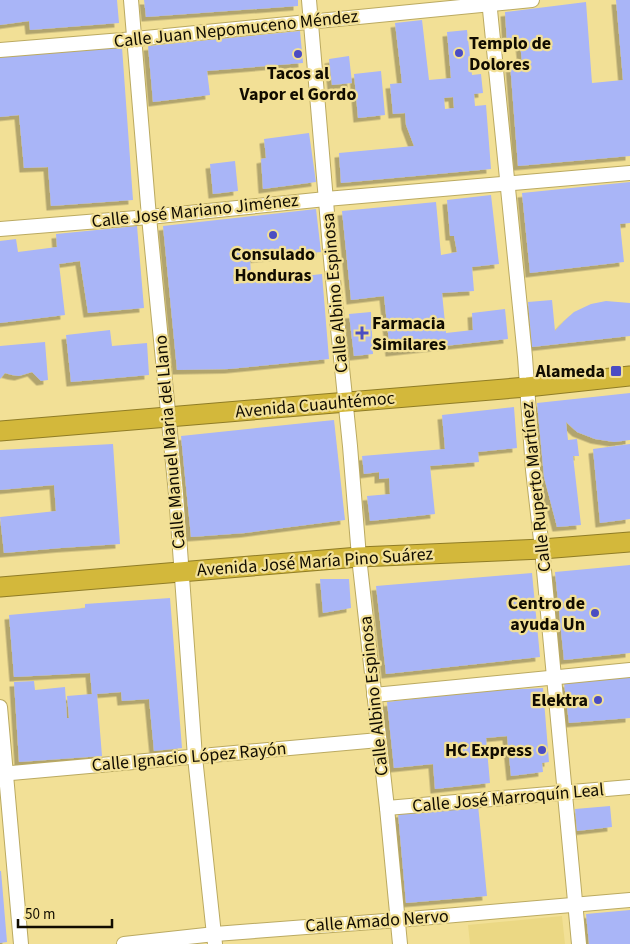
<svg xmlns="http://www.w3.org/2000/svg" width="630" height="944" viewBox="0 0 630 944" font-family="'Source Sans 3',sans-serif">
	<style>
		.built { fill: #ebd884 }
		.building { fill: #a9b5f7; fill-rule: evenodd; filter: url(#shadow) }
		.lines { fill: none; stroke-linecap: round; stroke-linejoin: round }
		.minor-casing { stroke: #bbaa61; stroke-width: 16 }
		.highway-casing { stroke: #8f7c26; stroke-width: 21 }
		.minor { stroke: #fff; stroke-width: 14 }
		.highway { stroke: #d3b83b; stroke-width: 19 }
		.poi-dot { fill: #4a4cc2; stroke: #f2e096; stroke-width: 2 }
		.labels { text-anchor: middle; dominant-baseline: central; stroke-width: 4.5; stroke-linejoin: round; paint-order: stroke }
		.street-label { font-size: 18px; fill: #110c00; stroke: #f2e096 }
		.poi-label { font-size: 18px; font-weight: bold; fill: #110c00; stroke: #f2e096; text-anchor: end }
	</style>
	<defs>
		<filter id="shadow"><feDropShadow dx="-4.5" dy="4.5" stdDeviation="0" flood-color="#0004"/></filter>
	</defs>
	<rect width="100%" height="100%" fill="#f2e096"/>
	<path class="built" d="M562,916L565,944H470L468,925Z"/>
	<g class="building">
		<path d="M0,0H117L119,23L30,30L29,21L0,25Z"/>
		<path d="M144,0H298V6L146,17Z"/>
		<path d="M616,0H630V156L518,166L510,63L522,62L520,43L507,44L505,12L586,2L592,83L623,80Z"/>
		<path d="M422,20L429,80L451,78L447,32L467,30L472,75L481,74L483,93L474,94L475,106L486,105L491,169L341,183L339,153L414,146L406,125L405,113L393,114L390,84L402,83L395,23ZM453,97L454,108L445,109L444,98Z"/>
		<path d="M300,31L303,63L207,71L210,95L153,102L148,46Z"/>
		<path d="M122,47L133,200L51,206L48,167L24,168L19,115L0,117V56Z"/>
		<path d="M349,56L352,83L332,85L329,59Z"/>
		<path d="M381,71L385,115L358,118L354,74Z"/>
		<path d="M309,133L316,182L263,189L261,159L266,158L264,139Z"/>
		<path d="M235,161L238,191L213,194L210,164Z"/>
		<path d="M630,182V223L620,224L624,262L530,273L522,193Z"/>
		<path d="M491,195L499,264L472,267L474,291L442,293L446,333L473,330L472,313L505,309L508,339L390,352L384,296L351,300L342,211L436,202L441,255L457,252L454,236H450L447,200Z"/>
		<path d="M316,209L321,252L250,259L251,273L233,275L234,284L322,274L329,359L229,369L177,370L163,226Z"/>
		<path d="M137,226L144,308L88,313L80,261L59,264L65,315L0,323V241L16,239L18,252L57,247L56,234Z"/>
		<path d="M552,300L555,331L564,321L574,312L591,304L606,301L630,303V336L532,347L528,302Z"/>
		<path d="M371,312L373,354L354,356L349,314Z"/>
		<path d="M110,330L112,346L147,343L149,375L71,382L66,335Z"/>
		<path d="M45,342L48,380L41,381L32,372L19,376L12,375L5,373L0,379V346Z"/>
		<path d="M630,393V440L614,442L595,439L577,432L566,422L568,440L577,439L579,456H573L581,525L557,527L544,477L537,403Z"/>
		<path d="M514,407L517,448L478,452L479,462L430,466L435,514L370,521L367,496L390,494L389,478L379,479V472L364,474L362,456L445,449L442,415Z"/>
		<path d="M334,420L345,520L245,533L191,537L181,436Z"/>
		<path d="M113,444L120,544L61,548L4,553L0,517L56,511L54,485L0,490V450Z"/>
		<path d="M630,444V519L600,523L593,449Z"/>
		<path d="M630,565V653L564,660L555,572Z"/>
		<path d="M532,573L540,657L386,674L376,586Z"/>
		<path d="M320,579H349L351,608L323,613Z"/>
		<path d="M170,598L182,748L154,751L149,699L122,701L121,692L97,694L102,756L19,762L14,682L34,681L35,690L65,687L67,718H69L67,696L92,694L90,673L14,677L9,615L85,608V604Z"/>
		<path d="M630,676V718L569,723L564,683Z"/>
		<path d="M543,688L549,762L542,763L543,772L511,776L507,736L486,738L490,783L435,789L433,764L394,768L387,702L483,691Z"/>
		<path d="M478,805L487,896L406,903L398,813Z"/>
		<path d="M610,806L612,827L577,831L575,809Z"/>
		<path d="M0,871H1L7,942L0,943Z"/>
		<path d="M630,910V944H589L586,914Z"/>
	</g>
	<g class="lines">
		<g class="minor-casing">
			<g id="minor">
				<path d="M131,0L149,217L176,494L195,757L215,944"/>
				<path d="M309,0L331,260L350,446L359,557L387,808L400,944"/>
				<path d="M489,0L525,357L533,470L542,549L579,944"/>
				<path d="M0,50L135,39L532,0"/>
				<path d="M0,229L149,217L326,199L630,173"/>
				<path d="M374,695L630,670"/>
				<path d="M0,707L21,944"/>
				<path d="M0,774L379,740"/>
				<path d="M387,808L630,787"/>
				<path d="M124,944L215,934L398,920L630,900"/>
			</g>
		</g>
		<g class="highway-casing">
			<g id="highway">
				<path d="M0,431L527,387L630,376"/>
				<path d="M0,587L359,557L542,549L630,542"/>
			</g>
		</g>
		<use href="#minor" class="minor"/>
		<use href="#highway" class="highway"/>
	</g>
	<g class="poi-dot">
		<circle cx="459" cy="53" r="5"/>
		<circle cx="298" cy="54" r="5"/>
		<circle cx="273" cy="235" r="5"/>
		<path d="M359.5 325.5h5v5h5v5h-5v5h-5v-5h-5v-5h5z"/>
		<rect x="610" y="365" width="12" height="12" rx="2.5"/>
		<circle cx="595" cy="613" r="5"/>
		<circle cx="598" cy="700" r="5"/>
		<circle cx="542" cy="750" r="5"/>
	</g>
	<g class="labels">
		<g class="street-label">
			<text transform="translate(236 29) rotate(-6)">Calle Juan Nepomuceno Méndez</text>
			<text transform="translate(195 211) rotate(-6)">Calle José Mariano Jiménez</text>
			<text transform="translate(335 293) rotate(-95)">Calle Albino Espinosa</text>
			<text transform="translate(315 405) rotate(-5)">Avenida Cuauhtémoc</text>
			<text transform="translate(170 442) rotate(-95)">Calle Manuel Maria del Llano</text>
			<text transform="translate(536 487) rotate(-96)">Calle Ruperto Martínez</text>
			<text transform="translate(315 562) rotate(-4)">Avenida José María Pino Suárez</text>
			<text transform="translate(374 696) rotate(-96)">Calle Albino Espinosa</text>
			<text transform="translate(189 757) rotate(-5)">Calle Ignacio López Rayón</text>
			<text transform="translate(508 798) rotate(-5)">Calle José Marroquín Leal</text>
			<text transform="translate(377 921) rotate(-4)">Calle Amado Nervo</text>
		</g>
		<g class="poi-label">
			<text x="469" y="43" text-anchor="start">Templo de<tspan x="469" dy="21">Dolores</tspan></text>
			<text x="298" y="73" text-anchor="middle">Tacos al<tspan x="298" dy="21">Vapor el Gordo</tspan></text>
			<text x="273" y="254" text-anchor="middle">Consulado<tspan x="273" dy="21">Honduras</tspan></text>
			<text x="372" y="323" text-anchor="start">Farmacia<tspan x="372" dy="21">Similares</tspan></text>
			<text x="605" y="371">Alameda</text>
			<text x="585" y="603">Centro de<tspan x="585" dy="21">ayuda Un</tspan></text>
			<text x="588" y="700">Elektra</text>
			<text x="532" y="750">HC Express</text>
		</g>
	</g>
	<path d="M18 919v8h94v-8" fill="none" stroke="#110c00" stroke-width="2.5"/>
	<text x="25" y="919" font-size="15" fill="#110c00" stroke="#f2e096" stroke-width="4" paint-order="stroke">50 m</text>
</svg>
